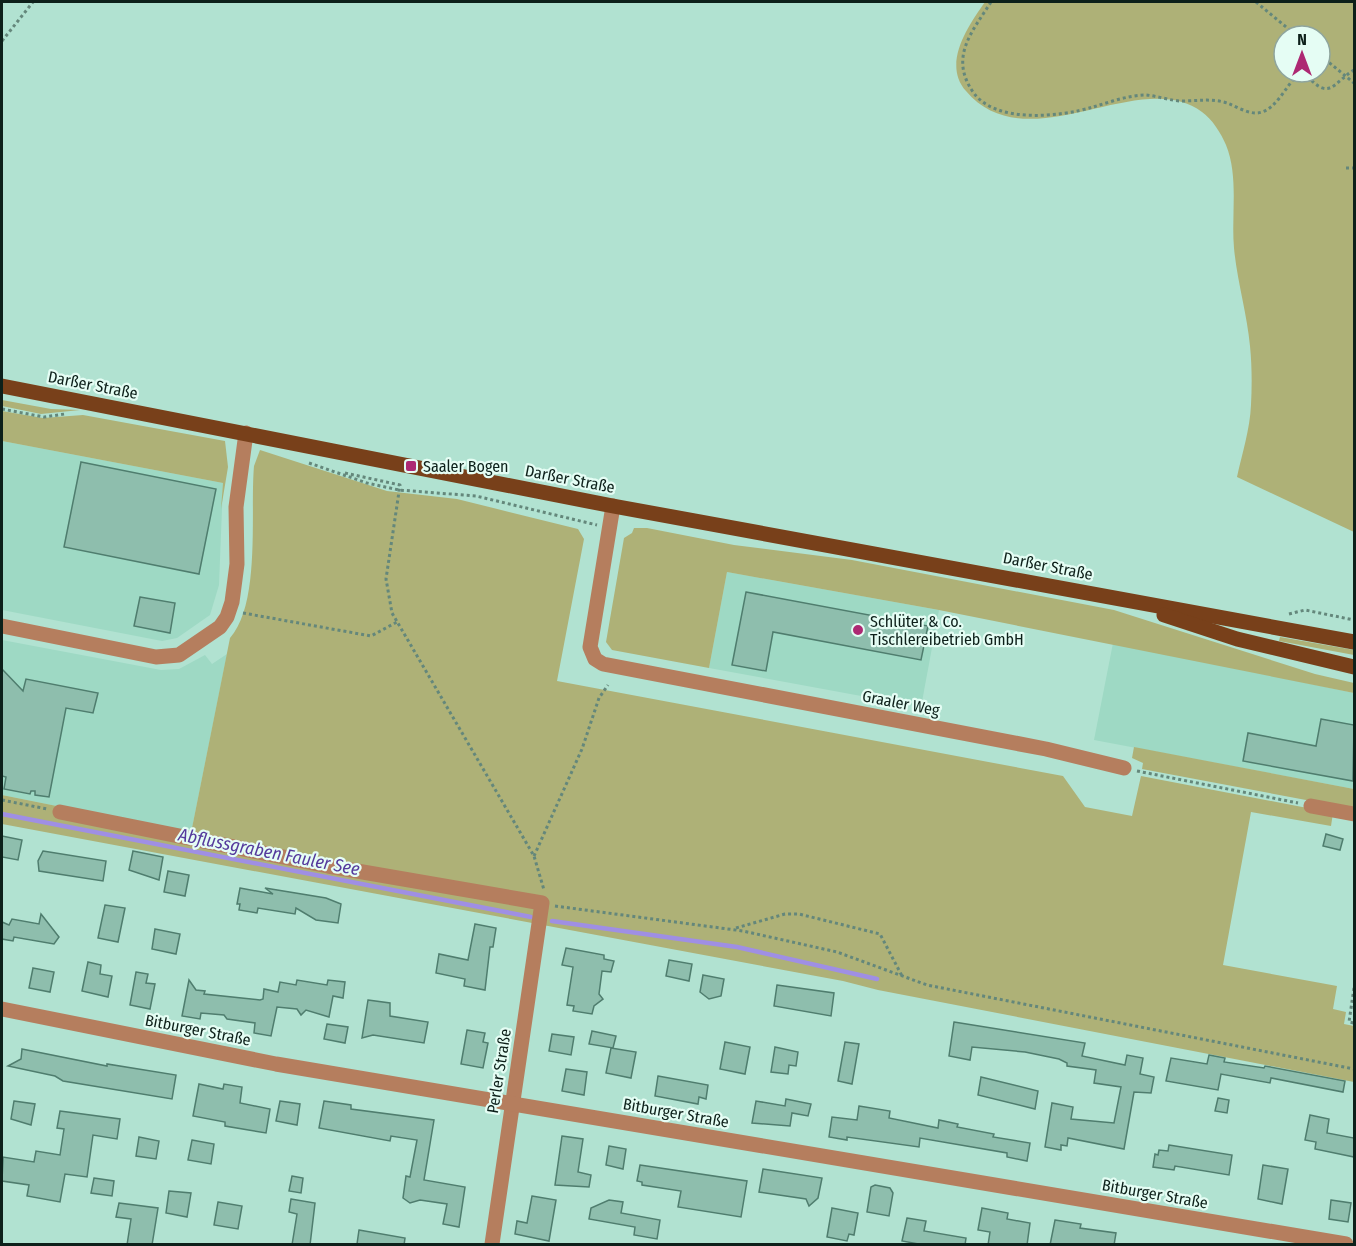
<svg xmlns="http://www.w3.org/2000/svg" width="1356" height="1246" viewBox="0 0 1356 1246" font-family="'Fira Sans Condensed',sans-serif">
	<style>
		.built { fill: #9ed9c4 }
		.green { fill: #aeb177; fill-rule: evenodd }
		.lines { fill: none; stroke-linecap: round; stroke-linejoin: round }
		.stream { stroke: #9f8fe4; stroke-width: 4.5 }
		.building { fill: #8ebead; stroke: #4f7d6e; stroke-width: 1.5 }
		.path { stroke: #64877b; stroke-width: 3; stroke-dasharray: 3 3; stroke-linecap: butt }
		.minor { stroke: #b57e5e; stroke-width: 15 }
		.major { stroke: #78401a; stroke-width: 15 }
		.poi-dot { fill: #ad2973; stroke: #e5fdf4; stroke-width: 2 }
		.labels { text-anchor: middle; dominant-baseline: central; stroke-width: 4.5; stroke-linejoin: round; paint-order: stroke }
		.street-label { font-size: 16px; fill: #0d201a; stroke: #e5fdf4 }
		.poi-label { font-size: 16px; fill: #0d201a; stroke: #e5fdf4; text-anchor: start }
		.water-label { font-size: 18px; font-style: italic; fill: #553a9c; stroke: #e5fdf4 }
	</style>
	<rect width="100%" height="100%" fill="#b1e2d1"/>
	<g class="built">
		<path d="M2,441L223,483L219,585L210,615L177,638L162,641L2,610Z"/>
		<path d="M727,572L939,610L921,707L709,668Z"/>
		<path d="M2,640L161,670L179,669L205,655L212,664L227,654L191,833L2,795Z"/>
		<path d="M1113,643L1354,693V789L1094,740Z"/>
	</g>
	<g class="green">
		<path d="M985,2H1354V532L1237,477C1242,454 1250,429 1251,405C1252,386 1252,366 1250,346C1247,313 1237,281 1234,248C1231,215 1239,177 1226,145C1221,133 1212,119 1202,112C1139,65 1028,164 966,91C942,64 968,26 985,2ZM1284,36H1320V72H1284Z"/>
		<path d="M2,400L51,409L80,410L41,414L2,406Z"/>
		<path d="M2,411L43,418L83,415L225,441L228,467L221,509L223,483L2,441Z"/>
		<path d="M260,450L387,491L457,499L578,529L584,539L557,681L1063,776L1085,807L1132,816L1141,776L1333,813L1331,826L1251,812L1223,965L1337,986L1333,1009L1346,1012L1344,1024L1354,1026V1082L878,990L843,981L2,824V795L191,833L230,638C261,603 250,512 254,466Z"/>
		<path d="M634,528H647L734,545L852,560L1114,610L1315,674L1354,683V693L939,610L727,572L709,668L612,650L606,642L624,538L632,533Z"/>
		<path d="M1280,637L1354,650V655L1279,641Z"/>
		<path d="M1134,747L1354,789V809L1142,769L1143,763L1132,758Z"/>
	</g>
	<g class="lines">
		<g class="stream">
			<path d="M2,814L531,917"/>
			<path d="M552,921L737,947L877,979"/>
		</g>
	</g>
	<g class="building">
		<path d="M81,462L216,489L199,574L64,547Z"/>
		<path d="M746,592L928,626L921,660L773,632L766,671L732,665Z"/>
		<path d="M140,597L175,603L170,633L134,626Z"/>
		<path d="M2,669L23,691L26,679L98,693L93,713L66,708L49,797L35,795V791H31L30,794L4,789L6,777L2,776Z"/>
		<path d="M1321,719L1354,725L1353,781L1243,761L1248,733L1316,746Z"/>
		<path d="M1326,834L1343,839L1340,850L1323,846Z"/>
		<path d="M2,836L22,840L18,860L2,857Z"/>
		<path d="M43,851L106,861L103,881L39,871L38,861Z"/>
		<path d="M133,851L163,857L159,880L129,870Z"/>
		<path d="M168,871L189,875L185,896L164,892Z"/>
		<path d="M240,888L273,894L265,888L326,898L341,904L338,923L316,920L296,908L295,914L258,908L257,913L239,910L240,904H237Z"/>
		<path d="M105,905L125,908L118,942L98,938Z"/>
		<path d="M41,914L59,937L54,944L14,937L13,941L2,939V922L9,925L12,919L39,924Z"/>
		<path d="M475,924L496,928L493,947H490L485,990L464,986L465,979L436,973L439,954L468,960Z"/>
		<path d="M155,929L180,934L176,954L152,949Z"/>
		<path d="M566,948L604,955V959L614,961L611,972L602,971L599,994L603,999L594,1006L592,1014L573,1011L574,1006L567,1005L573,967L562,965Z"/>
		<path d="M669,960L692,964L689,981L666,976Z"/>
		<path d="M88,962L101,965L100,974L112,976L108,997L82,991Z"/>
		<path d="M33,968L54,972L50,992L29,988Z"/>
		<path d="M136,972L148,974L146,983L155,984L150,1009L130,1005Z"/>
		<path d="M703,975L724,979L721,996L709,999L700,992Z"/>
		<path d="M189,980L196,990L205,991L204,994L260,1000L263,999L264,989L278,992L280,982L296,985L297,980L327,985L328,980L345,982L343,998L333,996L329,1017L306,1010L301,1015L297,1009L277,1007L271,1036L254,1033L255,1023L227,1019L224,1015L201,1013L200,1019L182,1016Z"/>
		<path d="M777,985L834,993L831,1016L774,1006Z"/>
		<path d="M368,1000L390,1003V1016L428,1022L424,1043L373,1035L362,1038Z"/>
		<path d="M954,1022L1085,1043L1082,1056L1125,1065L1127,1055L1143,1058L1140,1074L1154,1077L1151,1093L1134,1092L1124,1149L1068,1138L1067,1146L1061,1145V1150L1045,1147L1052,1103L1073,1107L1071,1119L1114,1123L1121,1087L1094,1083L1096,1070L1067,1066V1063L1059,1059L1025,1052L972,1047L970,1060L949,1056Z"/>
		<path d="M327,1024L348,1027L345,1043L324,1039Z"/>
		<path d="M467,1030L485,1033L483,1042L488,1043L483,1068L461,1064Z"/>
		<path d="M592,1031L616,1036L613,1048L589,1044Z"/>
		<path d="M552,1034L574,1037L571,1055L549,1051Z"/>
		<path d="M725,1042L750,1047L745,1074L720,1069Z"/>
		<path d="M845,1042L859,1044L852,1084L838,1081Z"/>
		<path d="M775,1047L798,1052L796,1066L789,1065L788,1074L771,1072Z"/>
		<path d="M611,1048L636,1052L631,1078L606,1073Z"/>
		<path d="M22,1049L107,1066V1064L176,1075L172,1099L63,1081L55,1076L8,1066L21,1059Z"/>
		<path d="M1209,1055L1225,1058L1224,1062L1264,1068L1265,1066L1345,1081L1343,1092L1271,1078L1270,1083L1221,1074L1218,1090L1166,1081L1171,1058L1207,1064Z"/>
		<path d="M566,1069L587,1072L584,1095L562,1091Z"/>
		<path d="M658,1076L708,1085L706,1099L699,1097L698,1104L655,1096Z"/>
		<path d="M981,1077L1038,1091L1035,1109L978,1095Z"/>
		<path d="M199,1084L223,1089L224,1084L242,1087L240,1103L270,1109L266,1133L225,1126V1122L193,1116Z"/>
		<path d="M1218,1098L1229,1100L1227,1113L1215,1111Z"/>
		<path d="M786,1099L811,1104L808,1116L792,1113L790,1126L752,1123L756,1101L785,1106Z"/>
		<path d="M14,1101L35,1104L31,1125L11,1119Z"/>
		<path d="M280,1101L300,1104L297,1125L276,1121Z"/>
		<path d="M324,1101L351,1105V1109L434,1120L424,1180L465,1187L459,1227L443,1224L447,1204L420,1200L410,1203L403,1198L406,1176L410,1177L417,1140L391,1136L390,1141L319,1128Z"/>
		<path d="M859,1106L890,1111L889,1118L938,1128L939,1120L958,1124L957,1127L994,1134L993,1137L1030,1143L1027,1161L1007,1157V1153L920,1138L919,1147L847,1137V1140L829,1137L832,1117L857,1120Z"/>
		<path d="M60,1111L120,1119L117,1139L93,1135L87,1177L65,1174L60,1202L27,1196L29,1185L2,1181L3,1157L34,1162L36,1151L60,1155L64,1129L57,1128Z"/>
		<path d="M1310,1115L1329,1119L1327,1133L1354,1138V1157L1315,1149L1316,1142L1305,1140Z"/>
		<path d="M562,1136L583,1139L578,1172L591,1175L589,1187L555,1185Z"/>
		<path d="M139,1137L159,1141L156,1159L136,1156Z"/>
		<path d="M192,1140L214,1144L211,1164L188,1160Z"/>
		<path d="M1169,1145L1232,1155L1229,1175L1175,1166L1174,1170L1153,1167L1155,1154L1158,1155L1159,1150L1168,1151Z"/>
		<path d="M609,1146L626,1149L623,1169L606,1165Z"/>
		<path d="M640,1165L747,1181L741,1217L678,1207L681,1191L642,1185V1182L637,1181Z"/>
		<path d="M1263,1165L1288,1169L1282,1204L1258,1199Z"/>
		<path d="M763,1169L822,1178L818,1198L809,1206L806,1199L759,1192Z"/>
		<path d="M292,1176L303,1178L301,1193L289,1191Z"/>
		<path d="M94,1178L114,1181L112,1196L91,1193Z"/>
		<path d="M875,1185L890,1188L893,1193L889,1216L867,1212L871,1187Z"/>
		<path d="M169,1191L191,1193L187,1217L166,1213Z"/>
		<path d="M532,1196L556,1200L549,1241L515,1234L517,1221L527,1223Z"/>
		<path d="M291,1199L315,1203L310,1245H292L297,1214L289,1212Z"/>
		<path d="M609,1200L623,1202L621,1213L660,1220L657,1239L634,1235L635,1227L589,1219L591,1208Z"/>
		<path d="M1331,1200L1351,1203L1348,1222L1329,1219Z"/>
		<path d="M218,1202L242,1206L238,1229L214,1225Z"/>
		<path d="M119,1203L158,1208L152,1245H127L131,1219L116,1217Z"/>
		<path d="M832,1208L858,1213L854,1235L849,1234L847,1241L827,1237Z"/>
		<path d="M982,1208L1008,1213L1007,1219L1030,1223L1027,1245H988L990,1232L978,1230Z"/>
		<path d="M907,1218L926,1221L924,1231L966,1238L965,1245H924L902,1241Z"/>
		<path d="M1055,1220L1081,1224L1080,1228L1116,1233L1114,1245H1050Z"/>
		<path d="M359,1230L405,1238L404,1245L357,1244Z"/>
	</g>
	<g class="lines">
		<g class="path">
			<path d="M991,2C972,32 949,57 973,92C995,124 1060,117 1093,107C1110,102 1129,95 1146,95C1158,96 1171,101 1182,101C1198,101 1212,98 1227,103C1238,107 1251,116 1262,112C1276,108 1286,87 1296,76H1307C1330,101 1333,83 1354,70"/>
			<path d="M1256,2L1297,36"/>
			<path d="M2,41L33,2"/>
			<path d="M1320,55L1354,83"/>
			<path d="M1346,168H1354"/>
			<path d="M2,409L44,417L65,414"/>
			<path d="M309,463L367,483L399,490L476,496L597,525"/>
			<path d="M345,473L400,485L386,579L392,613L534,856L544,890"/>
			<path d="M243,613L371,636L397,622"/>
			<path d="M1289,614L1305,610L1354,620"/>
			<path d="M1137,771L1298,803"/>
			<path d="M2,800L47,809"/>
			<path d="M534,856L582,749L599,698L608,685"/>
			<path d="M555,906L743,931L837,952L927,985L1354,1069"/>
			<path d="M736,928L785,914H799L880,934L902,976"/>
			<path d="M1354,988L1349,1022L1354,1023"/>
		</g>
		<g class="minor">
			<path d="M613,506L590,647L595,659L603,664L1046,749L1124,768"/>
			<path d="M2,626L156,657L179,655L220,627L227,617L232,602L237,564L236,507L246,433"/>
			<path d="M1311,806L1354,814"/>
			<path d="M60,812L328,866L542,903L492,1244"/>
			<path d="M2,1009L276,1064L1346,1244"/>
		</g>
		<g class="major">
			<path d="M2,386L613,506L1354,642"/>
			<path d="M1164,615L1237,639L1354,667"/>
		</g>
	</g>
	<g class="poi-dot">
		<rect x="405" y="460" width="12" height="12" rx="3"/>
		<circle cx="858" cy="630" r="6"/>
	</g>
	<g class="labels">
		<g class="street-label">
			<text transform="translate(93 385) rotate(11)">Darßer Straße</text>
			<text transform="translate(570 479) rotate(11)">Darßer Straße</text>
			<text transform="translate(1048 566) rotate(11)">Darßer Straße</text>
			<text transform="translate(901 703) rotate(11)">Graaler Weg</text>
			<text transform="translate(198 1030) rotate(11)">Bitburger Straße</text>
			<text transform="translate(499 1071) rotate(-81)">Perler Straße</text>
			<text transform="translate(676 1113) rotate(10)">Bitburger Straße</text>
			<text transform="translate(1155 1194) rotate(10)">Bitburger Straße</text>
		</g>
		<g class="poi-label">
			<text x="423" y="466">Saaler Bogen</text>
			<text x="870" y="621">Schlüter &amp; Co.<tspan x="870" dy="18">Tischlereibetrieb GmbH</tspan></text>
		</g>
		<g class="water-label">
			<text transform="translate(269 852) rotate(11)">Abflussgraben Fauler See</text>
		</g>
	</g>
	<rect width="1356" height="1246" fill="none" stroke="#0d201a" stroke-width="6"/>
	<g transform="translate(1302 54)"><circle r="28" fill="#e5fdf4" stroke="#8fa59d" stroke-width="1.5"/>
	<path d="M0-4.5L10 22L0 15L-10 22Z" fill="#ad2973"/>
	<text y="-9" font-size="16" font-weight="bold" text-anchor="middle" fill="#0d201a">N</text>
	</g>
</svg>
